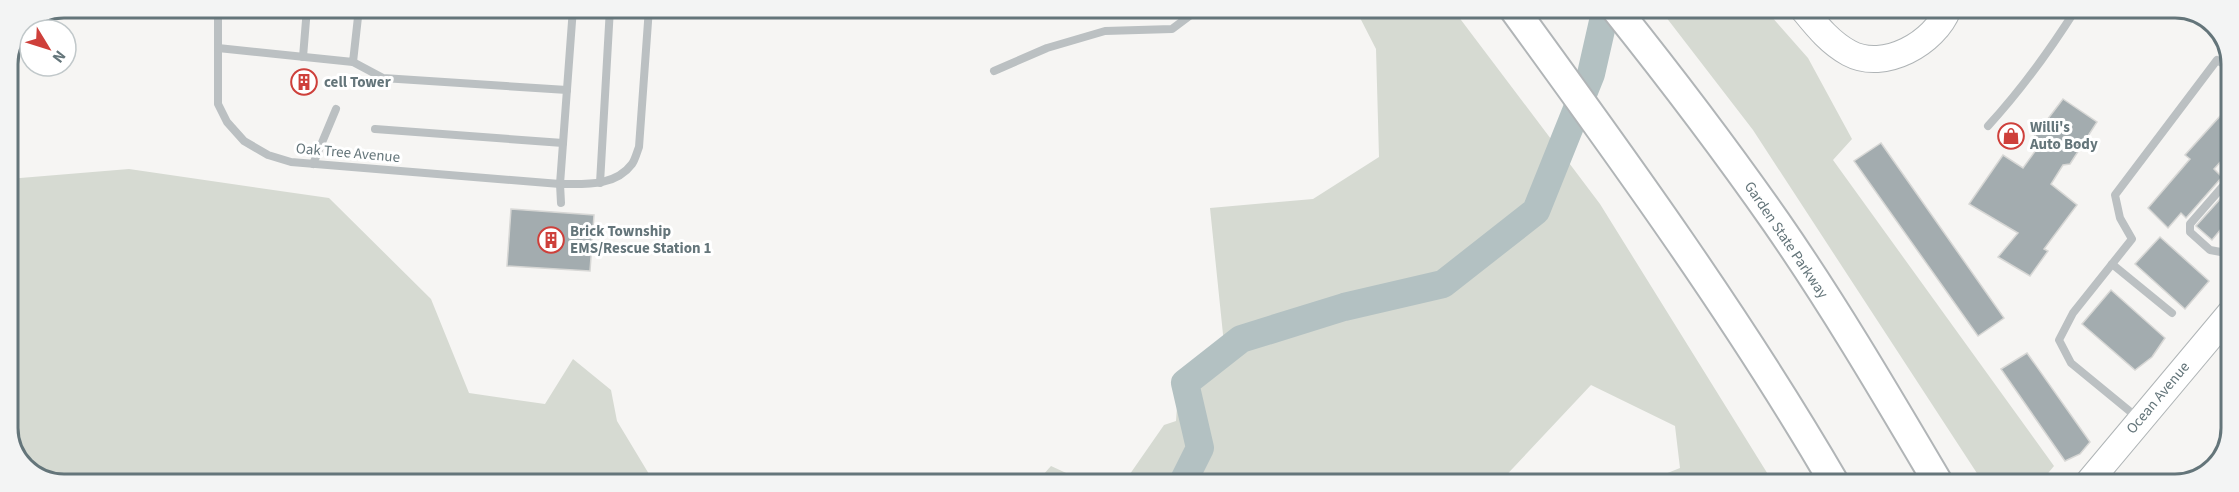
<svg xmlns="http://www.w3.org/2000/svg" width="2239" height="492" viewBox="0 0 2239 492" font-family="'Source Sans 3',sans-serif">
	<style>
		.green { fill: #d6dad2 }
		.lines { fill: none; stroke-linecap: round; stroke-linejoin: round }
		.river { stroke: #b3c1c2; stroke-width: 28 }
		.building { fill: #a3acaf; stroke: #d7d7d5; stroke-width: 1.5 }
		.primary-casing { stroke: #afb4b6; stroke-width: 28 }
		.highway-casing { stroke: #b1b5b7; stroke-width: 32 }
		.lane { stroke: #bbc0c2; stroke-width: 8 }
		.primary { stroke: #fff; stroke-width: 26 }
		.highway { stroke: #fff; stroke-width: 28 }
		.labels { text-anchor: middle; dominant-baseline: central; stroke-width: 6; stroke-linejoin: round; paint-order: stroke }
		.poi-label { font-size: 15px; font-weight: bold; fill: #64757a; stroke: #fff; text-anchor: start }
		.street-label { font-size: 15px; fill: #64757a; stroke: #fff }
		.rim { fill: none; stroke: #64757a; stroke-width: 3 }
	</style>
	<rect width="100%" height="100%" fill="#f6f5f3"/>
	<g class="green">
		<path d="M1355,8H1452L1600,204L1774,484H1640L1680,468L1675,426L1591,385L1498,484H1123L1164,425L1176,421L1177,407L1224,344L1210,208L1313,199L1379,157L1376,49Z"/>
		<path d="M1659,8H1764L1808,58L1852,139L1833,160L2054,466L2039,484H1984L1753,130Z"/>
		<path d="M129,169L329,198L431,299L469,393L545,404L573,359L611,390L617,421L655,484L52,483L22,466L8,435V179Z"/>
		<path d="M1051,466L1090,484H1035Z"/>
	</g>
	<g class="lines">
		<path class="river" d="M1182,484L1200,448L1185,383L1241,339L1344,307L1443,284L1536,211L1591,74L1606,8"/>
	</g>
	<g class="building">
		<path d="M295,72L313,73V90H294Z"/>
		<path d="M2063,99L2097,122L2070,164L2063,165L2051,184L2077,205L2044,249L2048,251L2030,276L1998,257L2018,233L1969,204L2003,155L2023,168L2041,143L2034,137Z"/>
		<path d="M2231,104V150L2214,169L2222,177L2186,218L2181,213L2168,228L2148,208L2190,159L2185,155Z"/>
		<path d="M1881,143L2004,318L1978,336L1854,161Z"/>
		<path d="M2231,187V239L2221,229L2212,240L2196,226Z"/>
		<path d="M511,209L594,215L590,271L507,266Z"/>
		<path d="M2160,237L2209,281L2185,309L2135,264Z"/>
		<path d="M2111,290L2165,338L2152,357L2135,370L2082,324Z"/>
		<path d="M2027,353L2090,442L2080,454L2065,461L2001,369Z"/>
	</g>
	<g class="lines">
		<g class="primary-casing">
			<g id="primary">
				<path d="M1802,8C1816,25 1829,42 1849,53C1884,72 1935,43 1948,9"/>
				<path d="M2087,484L2231,312"/>
			</g>
		</g>
		<g class="highway-casing">
			<g id="highway">
				<path d="M1513,8C1626,163 1739,319 1835,484"/>
				<path d="M1615,8C1671,78 1725,149 1776,222C1835,307 1887,396 1939,484"/>
			</g>
		</g>
		<g class="lane">
			<path d="M218,8V104L227,122L244,141L268,155L291,162L560,184C584,184 615,187 632,164C635,160 637,152 639,147L649,8"/>
			<path d="M218,48L353,62L359,8"/>
			<path d="M303,57L307,8"/>
			<path d="M353,62L383,78L567,90"/>
			<path d="M994,71L1047,48L1105,31L1172,29L1200,8"/>
			<path d="M1988,126C2022,89 2050,50 2076,9"/>
			<path d="M375,129L563,143"/>
			<path d="M313,164L336,109"/>
			<path d="M600,183L610,8"/>
			<path d="M561,203L560,184L573,8"/>
			<path d="M2231,256L2226,253L2210,250L2190,232V224L2231,177"/>
			<path d="M2112,264L2172,313"/>
			<path d="M2138,418L2071,363L2059,340L2073,313L2132,239L2120,218L2115,195L2217,60L2231,69"/>
			<path d="M2101,473L2119,484"/>
		</g>
		<use href="#primary" class="primary"/>
		<use href="#highway" class="highway"/>
	</g>
	<defs>
		<g id="building-ring" transform="scale(1.35)"><circle r="9.5" fill="#fff" stroke="#ce403b" stroke-width="1.5"/><path d="M-4-6H4V6H1V3H-1V6H-4ZM-2.5-4.3h1.7v1.8h-1.7ZM.8-4.3h1.7v1.8H.8ZM-2.5-1h1.7V.8h-1.7ZM.8-1h1.7V.8H.8Z" fill="#ce403b"/></g>
		<g id="shop-ring" transform="scale(1.35)"><circle r="9.5" fill="#fff" stroke="#ce403b" stroke-width="1.5"/><path d="M-5-2.5h2.3a2.7 3.5 0 0 1 5.4 0H5L5.5 6h-11ZM-1.5-2.5h3a1.5 2.3 0 0 0-3 0Z" fill="#ce403b"/></g>
	</defs>
	<g fill-rule="evenodd">
		<use href="#building-ring" x="304" y="82"/>
		<use href="#shop-ring" x="2011" y="136"/>
		<use href="#building-ring" x="551" y="240"/>
	</g>
	<g class="labels">
		<g class="poi-label">
			<text x="324" y="82">cell Tower</text>
			<text x="2030" y="127">Willi's<tspan x="2030" dy="17">Auto Body</tspan></text>
			<text x="570" y="231">Brick Township<tspan x="570" dy="17">EMS/Rescue Station 1</tspan></text>
		</g>
		<g class="street-label">
			<text transform="translate(348 153) rotate(5)">Oak Tree Avenue</text>
			<text transform="translate(1786 240) rotate(56)">Garden State Parkway</text>
			<text transform="translate(2158 398) rotate(-50)">Ocean Avenue</text>
		</g>
	</g>
	<path d="M0 0H2239V492H0ZM64 18H2175A46 46 0 0 1 2221 64V428A46 46 0 0 1 2175 474H64A46 46 0 0 1 18 428V64A46 46 0 0 1 64 18Z" fill="#f3f4f4" fill-rule="evenodd"/>
	<path class="rim" d="M64 18H2175A46 46 0 0 1 2221 64V428A46 46 0 0 1 2175 474H64A46 46 0 0 1 18 428V64A46 46 0 0 1 64 18Z"/>
	<g transform="translate(48 48) rotate(128)"><circle r="28" fill="#ffffff" stroke="#c1c8ca" stroke-width="1.5"/>
	<path d="M0-4.5L10 22L0 15L-10 22Z" fill="#ce403b"/>
	<text y="-9" font-size="16" font-weight="bold" text-anchor="middle" fill="#64757a">N</text>
	</g>
</svg>
